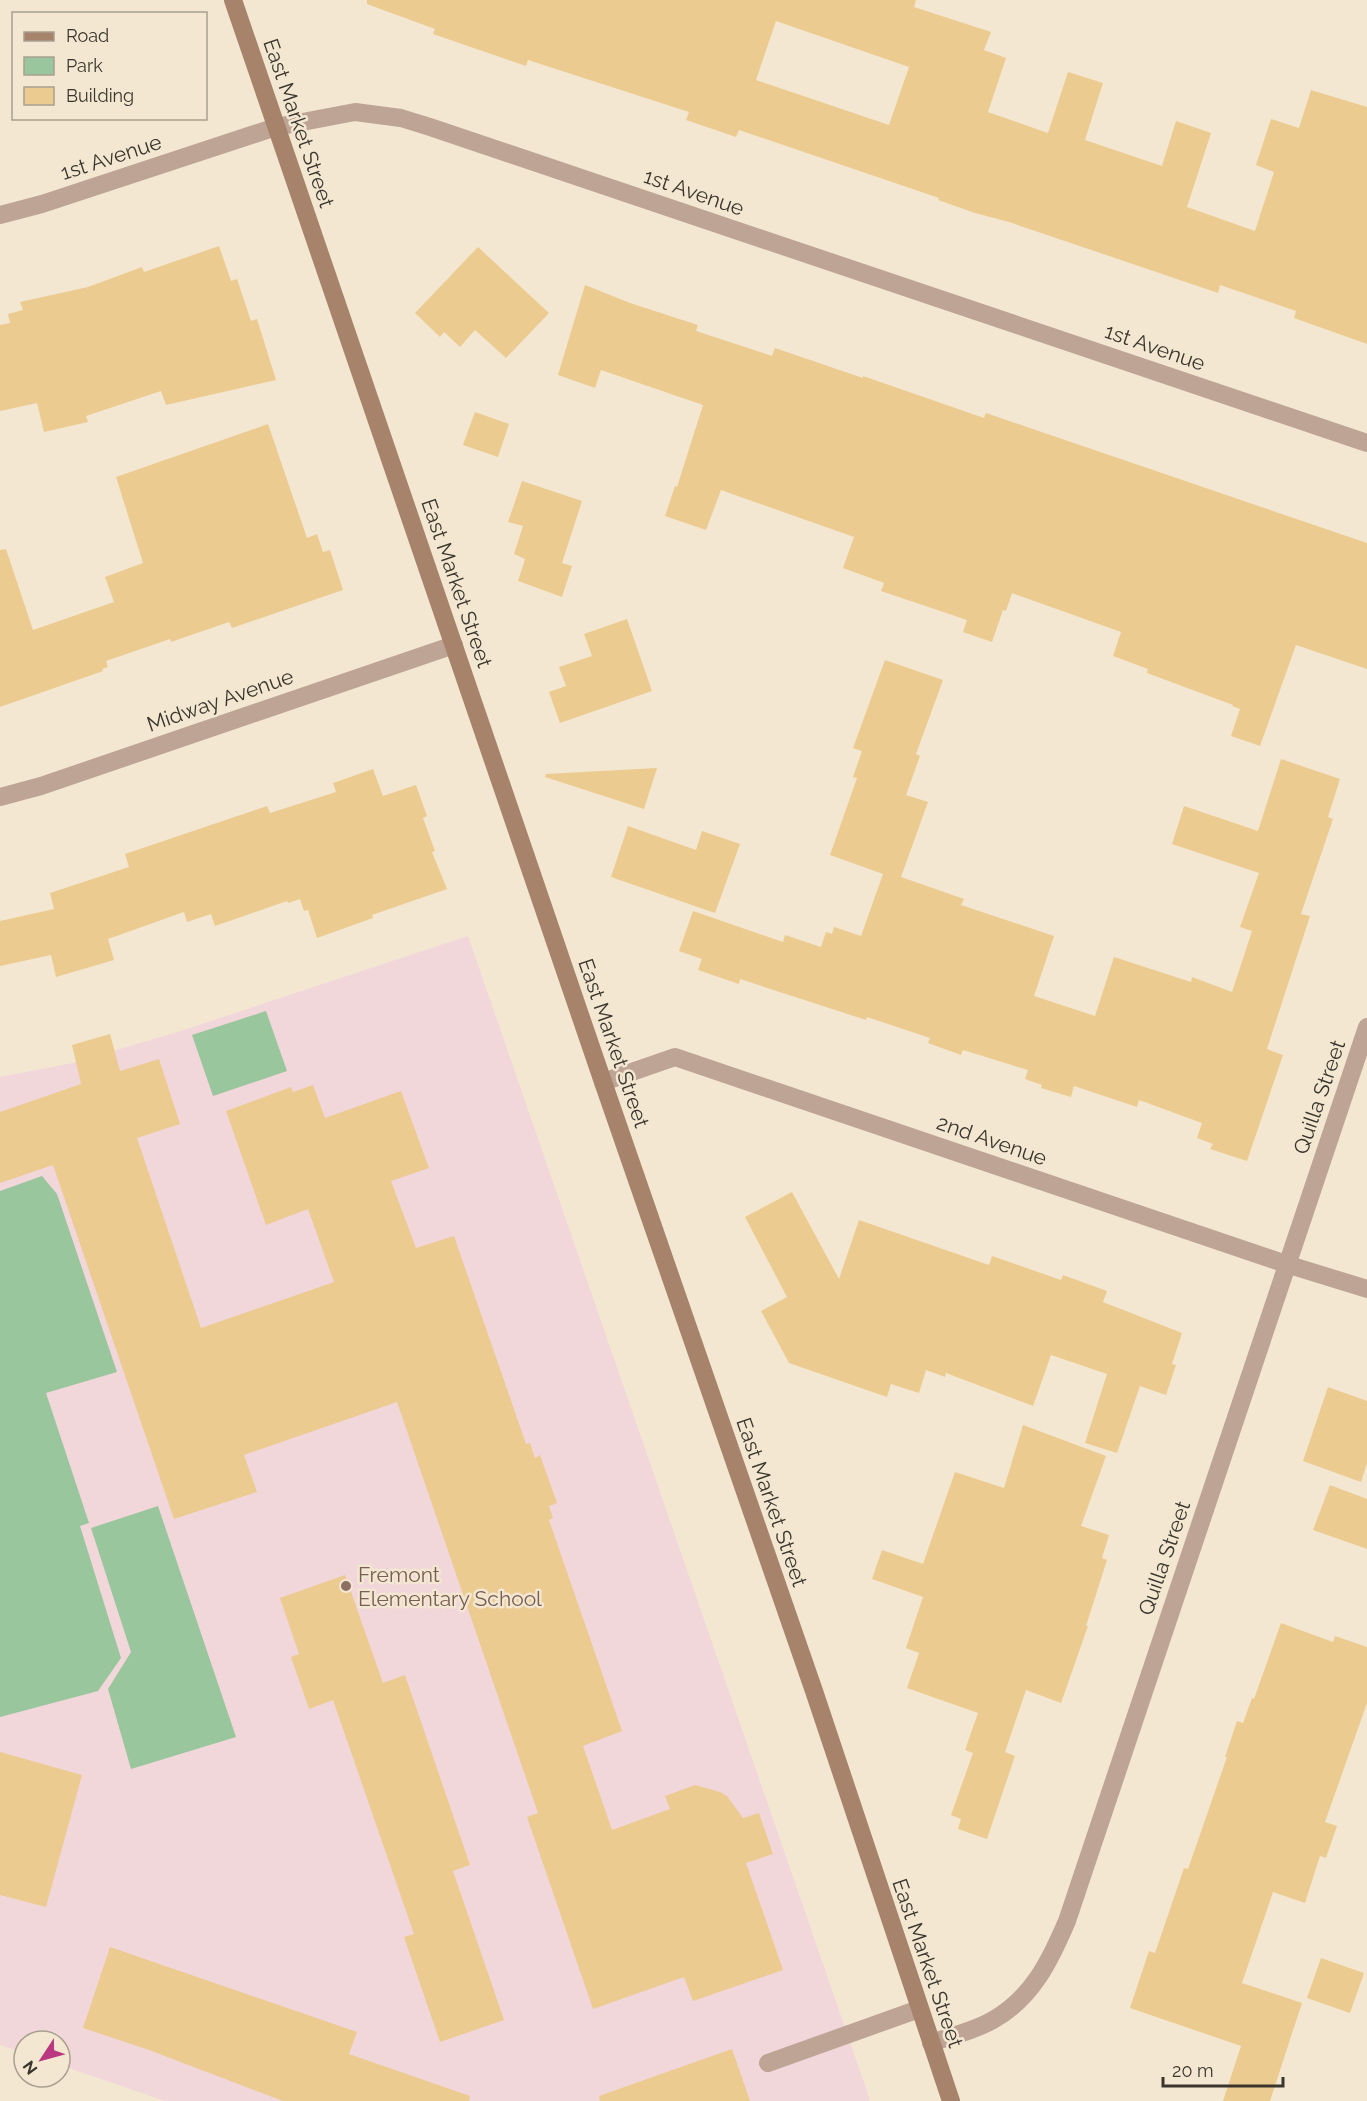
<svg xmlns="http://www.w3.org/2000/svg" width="1367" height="2101" viewBox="0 0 1367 2101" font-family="Raleway,sans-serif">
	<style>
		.education { fill: #f1d6da }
		.green { fill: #9ac69d }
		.building { fill: #eccb91; fill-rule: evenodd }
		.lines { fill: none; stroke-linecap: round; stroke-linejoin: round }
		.lane { stroke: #bda494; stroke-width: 18 }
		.street { stroke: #bda494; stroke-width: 18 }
		.secondary { stroke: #a7836b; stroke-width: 18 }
		.education-dot { fill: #8d6e63; stroke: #f3e7d1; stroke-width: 2 }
		.labels { text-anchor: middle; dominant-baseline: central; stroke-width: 5; stroke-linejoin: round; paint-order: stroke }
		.street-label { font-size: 21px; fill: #3a362d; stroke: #f3e7d1 }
		.education-label { font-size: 21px; fill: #785e54; stroke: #f3e7d1; text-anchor: start }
	</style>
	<rect width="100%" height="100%" fill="#f3e7d1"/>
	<path class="education" d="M468,936L870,2100L868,2101H165L60,2065V2041H24V2053L0,2045V1077L73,1063L184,1030Z"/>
	<g class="green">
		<path d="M266,1011L287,1071L213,1096L192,1035Z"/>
		<path d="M42,1176L57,1194L117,1372L46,1393L89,1523L80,1526L121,1658L98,1691L0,1717V1191Z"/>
		<path d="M158,1506L236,1737L131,1769L108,1689L131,1652L91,1528Z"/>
	</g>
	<g class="building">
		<path d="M367,0H916L914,7L991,32L984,50L1006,58L988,112L1048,133L1068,72L1103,83L1085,140L1162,166L1176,121L1211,133L1187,207L1255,231L1274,172L1256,165L1271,119L1299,128L1311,90L1367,107V344L1294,318L1296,311L1220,285L1218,293L1009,222L975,213L938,200L939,198L739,130L736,137L686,120L689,112L528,60L526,66L433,34L435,29L367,4ZM776,21L909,67L889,125L756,80Z"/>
		<path d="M219,246L231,281L237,279L251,321L257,319L276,380L166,405L161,391L86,416L88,422L44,432L37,403L0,411V325L10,323L8,314L23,310L20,302L88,287L142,267L144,272Z"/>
		<path d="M478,247L549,313L506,358L475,330L460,347L444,332L440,337L415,313Z"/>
		<path d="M585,285L630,303L698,325L696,331L772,356L775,348L863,378V376L984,418L986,413L1367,543V669L1296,645L1260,746L1231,736L1240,709L1232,706L1233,705L1147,673L1148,669L1113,656L1121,632L1012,593L1006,611L1003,610L992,642L963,632L967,620L881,591L884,583L843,568L854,537L721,490L706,530L665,516L675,486L677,487L703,405L601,370L595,388L558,375Z"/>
		<path d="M475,412L509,424L498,457L463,445Z"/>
		<path d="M268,424L307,538L317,534L323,552L330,550L343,590L232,628L229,622L171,642L170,639L106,661L108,667L102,669L103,671L0,707V550L6,549L33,630L114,602L105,577L143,563L116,477Z"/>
		<path d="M522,481L582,501L562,563L572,566L562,597L518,581L525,559L514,554L523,526L508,522Z"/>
		<path d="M627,619L652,691L560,723L549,692L566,686L559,667L592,656L584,634Z"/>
		<path d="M885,660L943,680L916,754L920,756L906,795L928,802L901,877L964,899L961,905L1054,936L1034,996L1095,1016L1114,957L1191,982L1192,977L1232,992L1252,931L1240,927L1259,873L1172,844L1184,806L1258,831L1281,759L1340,779L1328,817L1333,819L1301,914L1310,916L1267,1049L1283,1055L1247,1161L1210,1149L1213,1144L1197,1138L1202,1123L1139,1100L1137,1107L1074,1086L1071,1097L1041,1088L1042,1085L1025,1079L1028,1070L963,1050L961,1055L928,1043L930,1038L867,1017L866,1020L740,979L739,984L698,970L702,959L679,951L693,911L783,942L785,935L821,947L826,932L832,934L834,927L861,936L883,874L830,855L857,778L853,777L862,751L853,748Z"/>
		<path d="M657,768L644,809L545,777L546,774Z"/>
		<path d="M373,769L383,796L416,785L427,816L423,818L435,851L432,852L447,889L372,915L373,918L317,938L308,910L304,911L300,899L288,903L287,901L215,926L211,914L187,922L184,912L108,939L114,960L56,977L51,955L0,966V921L54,909L50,893L129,867L125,854L267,806L270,813L336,792L333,783Z"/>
		<path d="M628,826L696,850L702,831L740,844L715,913L611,877Z"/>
		<path d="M110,1034L120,1071L159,1059L180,1124L137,1138L201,1328L334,1282L308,1209L266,1225L226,1111L291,1087L293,1092L313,1085L325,1118L401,1091L429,1168L391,1181L416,1248L454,1236L526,1444L530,1443L535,1458L540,1455L557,1503L549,1506L553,1518L549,1520L622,1731L583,1746L612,1830L670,1809L665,1796L695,1785L720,1792L727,1796L743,1818L759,1813L773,1854L746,1863L783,1970L693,2001L684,1977L593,2009L527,1817L538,1813L397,1402L244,1455L257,1492L174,1519L53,1165L0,1183V1112L81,1084L72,1045Z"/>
		<path d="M792,1192L839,1279L859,1220L989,1265L992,1256L1061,1280L1063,1275L1107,1291L1103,1302L1182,1333L1172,1364L1176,1365L1166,1395L1140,1386L1117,1453L1085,1443L1107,1374L1051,1355L1033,1406L946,1373L945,1377L926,1370L919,1393L891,1384L887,1397L789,1363L761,1311L787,1297L745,1217Z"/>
		<path d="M1328,1387L1367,1401V1463L1361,1482L1303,1461Z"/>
		<path d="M1023,1425L1106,1456L1081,1526L1109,1535L1102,1558L1107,1560L1086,1626H1088L1061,1703L1026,1690L1005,1752L1015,1756L987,1839L958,1829L961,1819L951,1815L973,1753L965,1750L978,1713L907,1688L919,1653L906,1648L923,1597L872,1579L882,1550L923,1564L955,1472L1004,1488Z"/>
		<path d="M1330,1485L1367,1499V1549L1313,1530Z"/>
		<path d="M345,1575L383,1683L405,1675L470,1865L453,1871L504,2020L440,2042L404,1937L414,1934L333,1700L309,1709L291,1657L299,1654L280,1598Z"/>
		<path d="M1281,1623L1333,1642L1335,1636L1367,1647V1703L1325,1822L1337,1826L1326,1858L1320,1856L1305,1903L1273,1892L1242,1983L1302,2003L1270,2101H1223L1241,2046L1130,2008L1149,1951L1155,1953L1184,1868L1188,1869L1227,1757H1225L1237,1721L1243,1723L1252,1698L1254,1699Z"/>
		<path d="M0,1752L82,1775L46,1907L0,1895Z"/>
		<path d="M110,1947L357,2032L349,2054L470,2096L469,2101H283L149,2050L83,2028Z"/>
		<path d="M1321,1958L1364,1973L1350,2013L1307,1998Z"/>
		<path d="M732,2049L750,2101H600L599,2096Z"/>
	</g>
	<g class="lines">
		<path class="lane" d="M768,2063L919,2009"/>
		<g class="street">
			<path d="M0,215L42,204L276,127L355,112L401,118L430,127L1367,443"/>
			<path d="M0,797L41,786L454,645"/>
			<path d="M603,1082L675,1057L1286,1264L1367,1289"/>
			<path d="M931,2043C951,2036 974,2031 993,2020C1032,1998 1050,1961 1067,1921L1367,1027"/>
		</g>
		<path class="secondary" d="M233,0L603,1082L814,1691L951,2101"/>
	</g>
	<circle class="education-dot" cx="346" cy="1586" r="6"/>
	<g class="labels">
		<g class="street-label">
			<text transform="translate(299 123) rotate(71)">East Market Street</text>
			<text transform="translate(111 157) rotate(-18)">1st Avenue</text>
			<text transform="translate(694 192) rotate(19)">1st Avenue</text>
			<text transform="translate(1155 347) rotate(19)">1st Avenue</text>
			<text transform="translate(457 583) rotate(71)">East Market Street</text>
			<text transform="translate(220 700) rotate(-19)">Midway Avenue</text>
			<text transform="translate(614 1043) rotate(71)">East Market Street</text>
			<text transform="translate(1319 1097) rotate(-71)">Quilla Street</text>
			<text transform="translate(992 1140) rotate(19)">2nd Avenue</text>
			<text transform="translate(772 1502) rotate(71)">East Market Street</text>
			<text transform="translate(1164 1558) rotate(-71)">Quilla Street</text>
			<text transform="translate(928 1963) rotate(71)">East Market Street</text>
		</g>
		<g class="education-label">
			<text x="358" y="1574">Fremont<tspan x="358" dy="24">Elementary School</tspan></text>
		</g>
	</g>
	<rect x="12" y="12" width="195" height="108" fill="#f3e7d1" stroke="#a9a08f" stroke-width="1.5"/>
	<rect x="24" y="32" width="30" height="9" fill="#a7836b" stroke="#a9a08f" stroke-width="1.5"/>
	<text x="66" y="42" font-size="18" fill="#3a362d">Road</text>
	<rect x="24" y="57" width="30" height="18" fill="#9ac69d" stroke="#a9a08f" stroke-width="1.5"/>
	<text x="66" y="72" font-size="18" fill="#3a362d">Park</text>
	<rect x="24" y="87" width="30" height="18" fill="#eccb91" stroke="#a9a08f" stroke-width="1.5"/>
	<text x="66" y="102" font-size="18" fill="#3a362d">Building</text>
	<g transform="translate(42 2059) rotate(234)"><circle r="28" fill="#f3e7d1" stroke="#a9a08f" stroke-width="1.5"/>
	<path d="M0-4.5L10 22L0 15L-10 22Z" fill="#ba3881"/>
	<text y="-9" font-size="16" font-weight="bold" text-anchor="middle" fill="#3a362d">N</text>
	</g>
	<path d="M1163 2077v9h120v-9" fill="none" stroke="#3a362d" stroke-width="3"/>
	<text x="1172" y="2077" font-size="18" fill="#3a362d" stroke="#f3e7d1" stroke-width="4.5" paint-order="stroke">20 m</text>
</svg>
